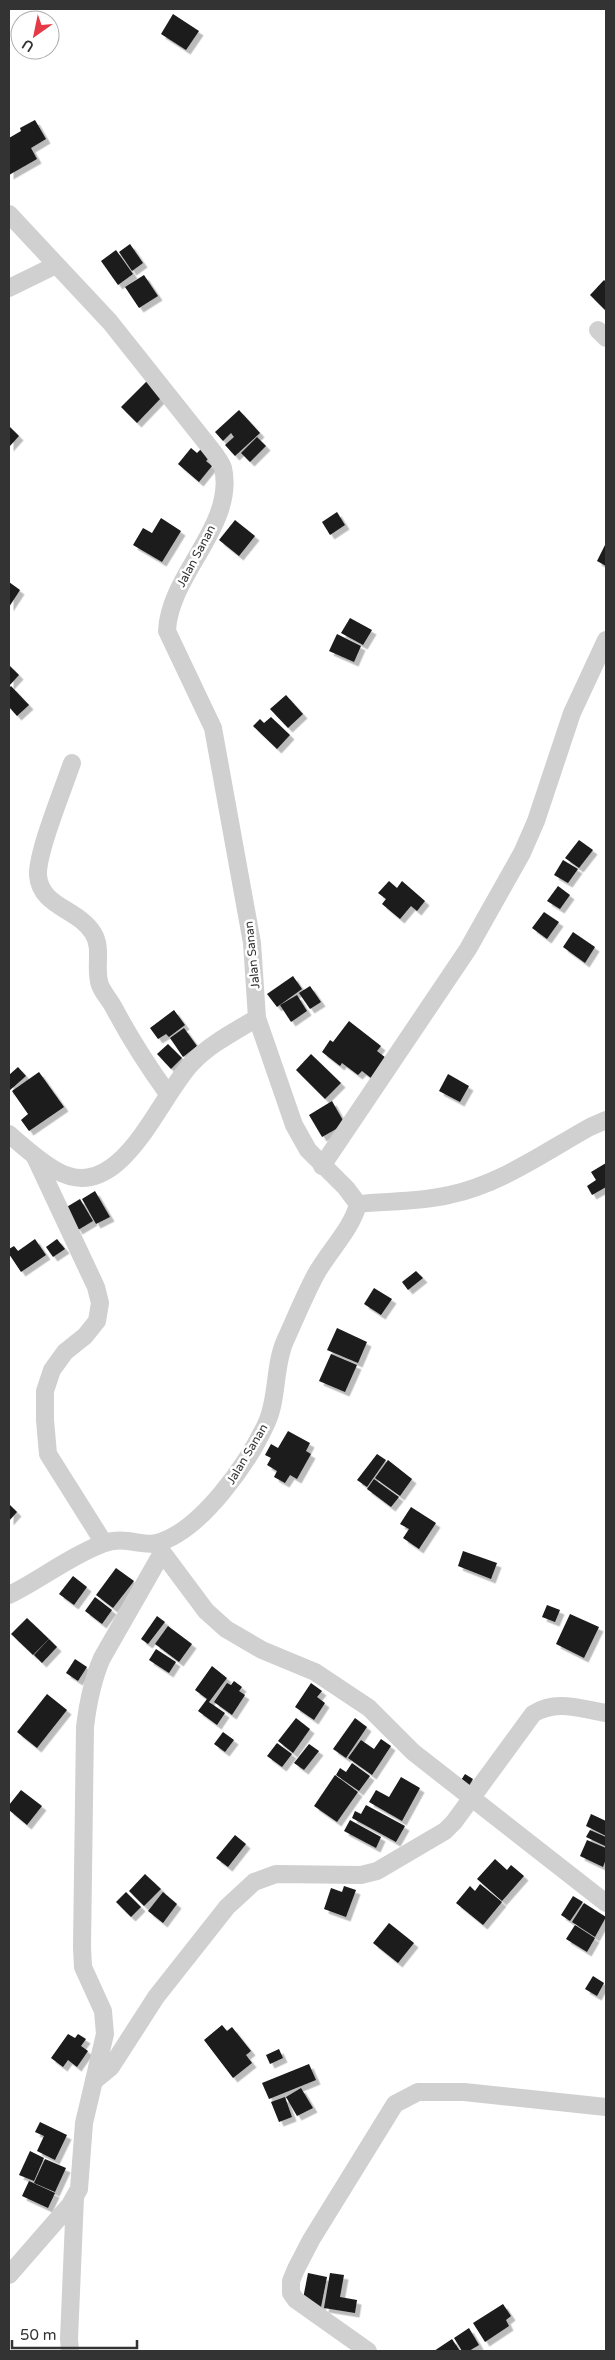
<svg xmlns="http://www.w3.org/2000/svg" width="615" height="2360" viewBox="0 0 615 2360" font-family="'Varela Round',sans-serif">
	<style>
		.building { fill: #1a1a1a; filter: url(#shadow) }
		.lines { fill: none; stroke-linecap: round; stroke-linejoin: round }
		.street { stroke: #d0d0d0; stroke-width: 18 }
		.labels { text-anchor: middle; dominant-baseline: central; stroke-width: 5; stroke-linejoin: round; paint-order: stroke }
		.street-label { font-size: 12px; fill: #333; stroke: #fff }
	</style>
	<defs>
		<filter id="shadow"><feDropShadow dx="4.5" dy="4.5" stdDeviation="0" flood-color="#0004"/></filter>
	</defs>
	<rect width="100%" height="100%" fill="#fff"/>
	<g class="building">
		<path d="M173,14L199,31L186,50L161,34Z"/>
		<path d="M35,120L46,139L31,148L37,159L9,175V138L21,131L20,128Z"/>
		<path d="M130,244L143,263L132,271L119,252Z"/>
		<path d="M116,250L133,274L118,285L101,261Z"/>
		<path d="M144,275L158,296L139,308L125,287Z"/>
		<path d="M604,280L606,282V311L590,295Z"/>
		<path d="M147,381L162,397L137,423L121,407Z"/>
		<path d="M239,410L260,433L235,456L225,445L234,437L231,433L223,441L215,432Z"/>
		<path d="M9,426L19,436L9,447Z"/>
		<path d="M257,437L266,446L250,462L241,453Z"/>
		<path d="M203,447L212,455L206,461L212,466L199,482L178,464L191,448L197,453Z"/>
		<path d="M337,512L345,525L330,535L322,522Z"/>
		<path d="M161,518L181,531L162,562L133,545L143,528L152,533Z"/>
		<path d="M235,520L255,536L239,556L219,540Z"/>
		<path d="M606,543V566L597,561Z"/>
		<path d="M9,582L20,590L9,607Z"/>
		<path d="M350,618L372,630L363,645L341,633Z"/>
		<path d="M337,634L361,646L354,662L329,651Z"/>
		<path d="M9,665L19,675L9,686Z"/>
		<path d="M11,686L29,705L17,716L9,707V688Z"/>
		<path d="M286,695L303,714L288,728L270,709Z"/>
		<path d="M271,717L290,735L277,749L253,726L260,719L264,723Z"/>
		<path d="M579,840L593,850L579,868L565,858Z"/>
		<path d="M563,860L578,869L568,883L554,875Z"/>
		<path d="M389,881L397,888L402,881L425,901L417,911L411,906L400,919L382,904L386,899L378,893Z"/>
		<path d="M558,886L570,895L560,909L547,901Z"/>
		<path d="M544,912L559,922L547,939L532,928Z"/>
		<path d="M573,932L595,947L585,963L563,947Z"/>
		<path d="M293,976L302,989L277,1007L267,994Z"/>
		<path d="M310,986L321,1002L310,1009L299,993Z"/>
		<path d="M297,995L307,1011L291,1022L280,1005Z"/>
		<path d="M174,1010L185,1025L169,1037L166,1034L158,1039L150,1028Z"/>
		<path d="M349,1021L381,1046L377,1051L386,1058L371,1078L362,1071L358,1075L342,1063L340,1066L322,1052L330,1040L333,1042Z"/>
		<path d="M184,1028L197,1046L183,1057L170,1038Z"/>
		<path d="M168,1044L182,1058L171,1069L157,1054Z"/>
		<path d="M311,1054L341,1083L325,1099L296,1070Z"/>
		<path d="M18,1067L26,1076L9,1091V1075Z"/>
		<path d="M39,1072L64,1107L29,1131L21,1120L28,1114L12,1091Z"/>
		<path d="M448,1074L469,1086L460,1102L439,1091Z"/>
		<path d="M332,1101L345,1124L322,1137L309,1115Z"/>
		<path d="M606,1163V1187L592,1195L587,1186L596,1180L591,1172Z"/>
		<path d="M95,1191L110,1217L96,1224L82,1199Z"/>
		<path d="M80,1199L93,1221L78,1230L65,1208Z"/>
		<path d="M35,1239L46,1255L21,1272L9,1254V1249L14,1246L18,1251Z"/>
		<path d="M57,1239L65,1249L53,1257L46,1247Z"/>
		<path d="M416,1271L423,1278L408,1290L402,1282Z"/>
		<path d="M374,1288L392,1299L381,1315L364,1304Z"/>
		<path d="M337,1328L367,1342L358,1363L327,1350Z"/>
		<path d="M331,1354L357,1365L345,1392L319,1381Z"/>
		<path d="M288,1431L310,1443L306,1451L311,1454L297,1479L290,1475L285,1483L274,1477L277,1471L267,1465L271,1458L265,1455L271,1444L278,1448Z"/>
		<path d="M377,1454L386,1460L367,1487L357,1480Z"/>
		<path d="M388,1460L412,1479L400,1496L375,1478Z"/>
		<path d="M374,1479L399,1497L391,1507L367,1489Z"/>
		<path d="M9,1504L17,1512L9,1521Z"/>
		<path d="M411,1507L436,1523L419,1549L403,1538L409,1529L400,1524Z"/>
		<path d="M463,1551L497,1563L491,1579L458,1566Z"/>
		<path d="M116,1568L134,1581L113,1608L96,1595Z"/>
		<path d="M73,1576L87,1587L74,1605L59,1594Z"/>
		<path d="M95,1597L112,1610L102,1624L85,1611Z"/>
		<path d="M547,1605L560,1610L555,1622L542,1617Z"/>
		<path d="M570,1614L599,1627L584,1658L556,1644Z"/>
		<path d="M157,1616L165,1622L148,1644L141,1639Z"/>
		<path d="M27,1618L49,1639L33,1655L11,1634Z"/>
		<path d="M168,1626L192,1644L179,1662L155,1644Z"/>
		<path d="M49,1639L57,1647L42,1663L34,1655Z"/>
		<path d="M156,1649L176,1662L169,1673L149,1660Z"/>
		<path d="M75,1659L87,1667L78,1681L66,1673Z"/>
		<path d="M212,1666L227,1678L209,1702L225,1713L217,1725L198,1711L207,1699L195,1690Z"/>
		<path d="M234,1681L242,1687L239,1691L245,1695L232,1715L214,1702L227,1683L231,1685Z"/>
		<path d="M311,1683L322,1691L317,1697L325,1703L314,1720L295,1707Z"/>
		<path d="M47,1694L67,1710L37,1748L17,1732Z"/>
		<path d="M296,1718L310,1729L293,1753L278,1741Z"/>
		<path d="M355,1718L367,1727L346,1758L333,1749Z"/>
		<path d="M223,1732L234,1740L225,1752L214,1744Z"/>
		<path d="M381,1739L391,1746L372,1775L348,1758L361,1740L374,1749Z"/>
		<path d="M277,1743L292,1754L282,1767L267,1756Z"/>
		<path d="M309,1744L319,1751L304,1770L294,1763Z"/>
		<path d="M352,1763L370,1776L359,1791L336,1775L340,1768L346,1772Z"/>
		<path d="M465,1774L473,1779L467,1789L458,1785Z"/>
		<path d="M335,1775L358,1792L337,1822L314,1806Z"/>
		<path d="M401,1777L420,1788L402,1821L369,1802L376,1790L389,1797Z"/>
		<path d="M21,1790L42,1806L27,1825L9,1810V1805Z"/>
		<path d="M366,1805L405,1826L396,1842L352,1818L355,1811L361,1814Z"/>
		<path d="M591,1814L606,1821V1836L586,1826Z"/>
		<path d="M350,1820L381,1837L376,1848L344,1831Z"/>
		<path d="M590,1830L606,1837L605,1846L586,1837Z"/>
		<path d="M235,1835L246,1844L228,1867L216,1858Z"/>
		<path d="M587,1840L606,1848V1859L603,1867L580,1856Z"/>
		<path d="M495,1859L507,1870L511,1865L524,1876L502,1901L477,1879Z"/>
		<path d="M145,1874L161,1889L144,1906L129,1891Z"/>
		<path d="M480,1884L502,1902L483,1925L456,1903L470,1886L475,1891Z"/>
		<path d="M344,1886L356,1890L346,1917L324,1909L331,1888L342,1892Z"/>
		<path d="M126,1892L141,1907L131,1917L116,1902Z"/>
		<path d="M163,1892L177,1904L163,1923L148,1911Z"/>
		<path d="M573,1896L583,1902L570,1921L561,1915Z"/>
		<path d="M584,1903L606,1917L595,1937L572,1922Z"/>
		<path d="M389,1923L414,1943L398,1963L373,1943Z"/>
		<path d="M575,1925L595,1938L587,1952L566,1939Z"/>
		<path d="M593,1976L604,1983L597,1996L585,1989Z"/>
		<path d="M222,2025L227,2031L232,2027L251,2051L246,2055L252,2063L233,2078L204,2040Z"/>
		<path d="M68,2034L75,2038L78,2034L86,2039L81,2046L88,2051L77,2067L68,2060L63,2067L51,2058Z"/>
		<path d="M279,2049L283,2058L270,2064L266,2055Z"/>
		<path d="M309,2064L316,2080L269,2099L262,2083Z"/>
		<path d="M301,2088L313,2108L297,2116L286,2097Z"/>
		<path d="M285,2097L292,2117L279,2122L271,2102Z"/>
		<path d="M40,2122L67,2135L55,2160L37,2151L44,2136L35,2132Z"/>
		<path d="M30,2151L44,2158L34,2181L19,2175Z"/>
		<path d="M45,2159L66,2168L55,2192L34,2183Z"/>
		<path d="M29,2181L55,2193L48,2208L22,2196Z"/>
		<path d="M308,2273L327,2277L321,2307L302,2304Z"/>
		<path d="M330,2273L344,2275L340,2297L357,2300L355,2313L324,2308Z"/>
		<path d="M503,2304L511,2316L506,2320L509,2326L485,2342L473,2323Z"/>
		<path d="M469,2328L479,2345L469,2351H462L454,2338Z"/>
		<path d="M452,2339L460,2351H434Z"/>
	</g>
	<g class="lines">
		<g class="street">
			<path d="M9,214L110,322L211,449C215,454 221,462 223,468C236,525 169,575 167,631L213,728L252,943L257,1018L294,1125L308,1150L346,1188L358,1204C352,1229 327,1253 315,1276C304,1297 295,1319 285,1341C274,1366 278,1397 267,1422C249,1462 201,1531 157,1543C142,1547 124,1535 102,1544C70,1556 40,1580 9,1595"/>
			<path d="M9,288L56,265"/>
			<path d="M598,330L606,338"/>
			<path d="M72,763C64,787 37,852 38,875C40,907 79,909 93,933C103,948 94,969 100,985C103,993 110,1000 114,1008C131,1040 147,1065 168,1094"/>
			<path d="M9,1134C24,1147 39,1161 57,1171C121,1206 158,1098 192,1063C210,1044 234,1032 257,1018"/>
			<path d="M35,1157L96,1287L100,1303L97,1321L85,1336L65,1352L52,1370L45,1391V1420L48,1454L104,1543"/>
			<path d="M322,1166L468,949L522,853L536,821L572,713L606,640"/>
			<path d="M358,1204C388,1201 420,1202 449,1195C501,1184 545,1152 590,1127L606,1120"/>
			<path d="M156,1544L206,1611L226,1629L262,1650L315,1672L369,1708L413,1752L606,1903"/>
			<path d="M94,2081L111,2067L156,1997L227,1907L254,1882L276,1874L361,1875L377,1871L445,1831L454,1822L533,1714C556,1699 581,1709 606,1713"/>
			<path d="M9,2275L70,2205L79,2189L84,2123L105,2034L103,2011L83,1967L82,1947L85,1727C88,1702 92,1681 102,1658L162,1553"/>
			<path d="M70,2351L69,2339L75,2197"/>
			<path d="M368,2351L296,2300L291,2293V2281L296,2269L311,2240L395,2104L418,2092H464L606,2107"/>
		</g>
	</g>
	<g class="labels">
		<g class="street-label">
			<text transform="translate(196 556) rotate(-62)">Jalan Sanan</text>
			<text transform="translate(252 955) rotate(-96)">Jalan Sanan</text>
			<text transform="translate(247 1454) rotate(-59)">Jalan Sanan</text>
		</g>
	</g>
	<rect width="615" height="2360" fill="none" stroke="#333333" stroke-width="20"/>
	<g transform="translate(35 35) rotate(213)"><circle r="24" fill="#ffffff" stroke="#adadad"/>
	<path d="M0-4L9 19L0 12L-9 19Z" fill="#e63946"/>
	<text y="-8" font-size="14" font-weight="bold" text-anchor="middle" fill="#333333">U</text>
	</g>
	<path d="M12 2340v8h125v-8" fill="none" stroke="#333333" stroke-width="2.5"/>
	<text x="20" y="2340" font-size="15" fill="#333333" stroke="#ffffff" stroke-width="4" paint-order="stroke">50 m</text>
</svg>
